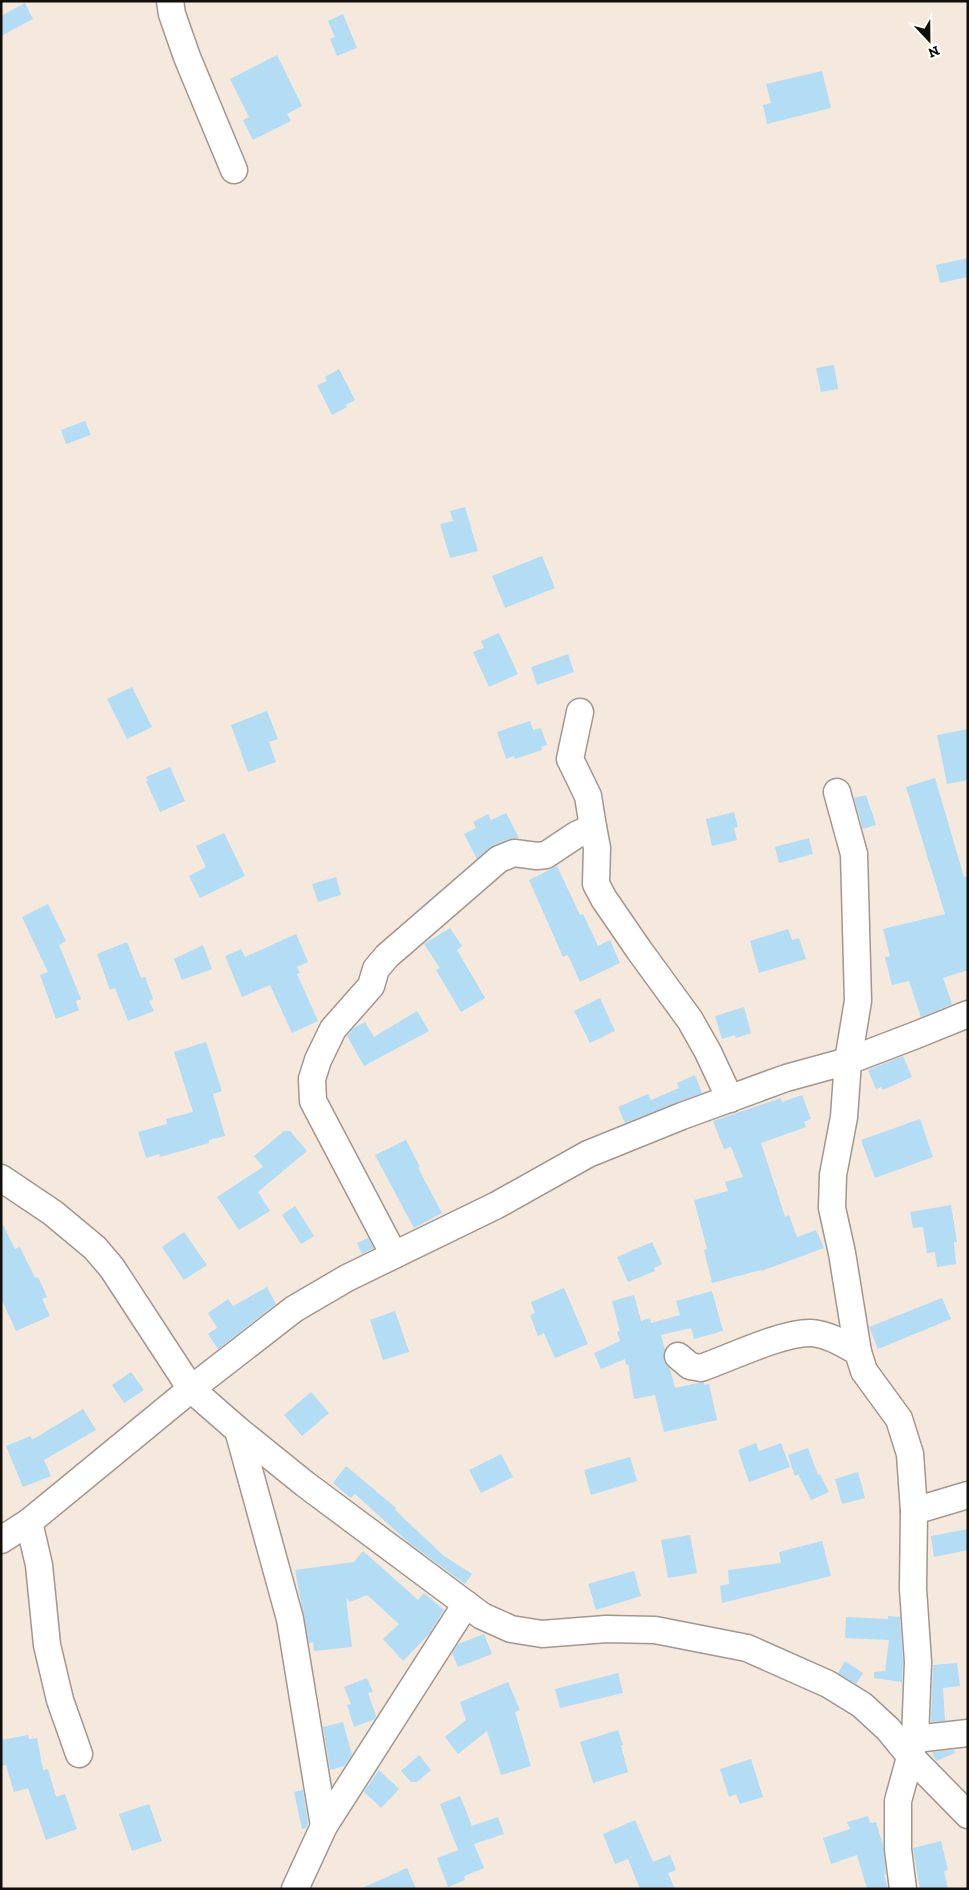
<svg xmlns="http://www.w3.org/2000/svg" width="969" height="1890" viewBox="0 0 969 1890" font-family="'Zilla Slab',serif">
	<style>
		.building { fill: #b2ddf5 }
		.lines { fill: none; stroke-linecap: round; stroke-linejoin: round }
		.minor-casing { stroke: #a3978d; stroke-width: 29 }
		.minor { stroke: #fff; stroke-width: 26 }
	</style>
	<rect width="100%" height="100%" fill="#f5e8dd"/>
	<g class="building">
		<path d="M25,3L33,19L1,36V16Z"/>
		<path d="M343,14L357,48L337,56L330,39L335,37L328,21Z"/>
		<path d="M277,55L302,106L287,114L291,121L253,140L243,120L249,117L230,79Z"/>
		<path d="M822,71L831,108L767,124L763,105L771,103L766,84Z"/>
		<path d="M968,258V277L940,283L936,265Z"/>
		<path d="M834,365L838,389L821,392L816,368Z"/>
		<path d="M339,369L355,400L346,405L347,407L332,415L317,385L327,381L325,377Z"/>
		<path d="M85,421L91,435L66,444L61,430Z"/>
		<path d="M465,507L478,551L450,558L440,524L453,521L450,511Z"/>
		<path d="M542,556L555,588L505,608L492,576Z"/>
		<path d="M499,633L518,674L489,687L473,652L484,648L481,641Z"/>
		<path d="M568,654L574,672L537,685L531,667Z"/>
		<path d="M132,687L152,727L127,739L107,699Z"/>
		<path d="M267,711L278,739L269,742L276,762L248,772L231,725Z"/>
		<path d="M530,721L533,730L541,728L547,745L541,747L542,750L515,759L514,756L506,759L497,732Z"/>
		<path d="M968,729V780L947,784L937,735Z"/>
		<path d="M170,767L185,801L160,812L146,781H148L146,777Z"/>
		<path d="M935,778L964,877L968,876V970L943,978L952,1004L921,1017L909,981L892,985L885,957L890,956L883,929L945,914L906,787Z"/>
		<path d="M866,795L876,825L863,829L854,798Z"/>
		<path d="M734,812L738,827L734,828L737,840L712,846L706,819Z"/>
		<path d="M506,813L519,838L509,839L493,845L477,859L464,834L476,828L473,822L488,814L491,820Z"/>
		<path d="M224,833L245,876L200,898L189,876L206,867L196,846Z"/>
		<path d="M809,838L813,854L779,863L775,847Z"/>
		<path d="M557,866L580,915L583,914L598,946L610,940L620,963L580,982L568,955L563,957L529,880Z"/>
		<path d="M336,877L341,895L318,902L312,884Z"/>
		<path d="M48,904L66,941L59,945L81,999L76,1001L79,1010L56,1019L40,975L48,972L22,917Z"/>
		<path d="M450,928L462,946L457,950L485,998L461,1012L436,970L440,968L424,944Z"/>
		<path d="M788,929L792,940L799,938L806,959L759,973L750,941Z"/>
		<path d="M296,934L308,962L297,967L300,973L297,974L318,1021L292,1033L270,985L242,997L225,956L241,949L245,957Z"/>
		<path d="M127,942L141,978L145,977L148,985L153,999L149,1001L154,1011L128,1021L115,988L110,990L97,954Z"/>
		<path d="M203,945L212,969L182,980L174,959Z"/>
		<path d="M600,998L615,1031L590,1043L574,1011Z"/>
		<path d="M744,1007L751,1033L736,1038L735,1035L722,1039L715,1016Z"/>
		<path d="M417,1011L429,1031L364,1066L347,1036L354,1028L365,1022L374,1037Z"/>
		<path d="M206,1042L222,1091L213,1094L225,1136L209,1140V1143L160,1157L159,1154L146,1158L138,1132L167,1124L166,1119L193,1112L174,1052Z"/>
		<path d="M903,1056L912,1077L883,1090L881,1087L876,1089L868,1070Z"/>
		<path d="M695,1075L702,1093L625,1123L618,1107L648,1094L651,1100L679,1088L677,1083Z"/>
		<path d="M802,1095L811,1119L804,1122L806,1127L761,1143L785,1217L789,1215L797,1237L816,1230L824,1248L761,1271V1270L712,1283L704,1250L707,1249L694,1200L728,1191L725,1182L743,1177L731,1147L724,1149L713,1121L781,1098L782,1102Z"/>
		<path d="M920,1119L933,1157L875,1178L861,1140Z"/>
		<path d="M284,1131H290L307,1151L258,1192L270,1211L239,1230L217,1197L263,1167L254,1156Z"/>
		<path d="M406,1140L420,1167L418,1168L442,1213L414,1228L375,1155Z"/>
		<path d="M951,1205L957,1242H954L956,1264L937,1267L935,1252L927,1253L923,1227L913,1228L910,1212Z"/>
		<path d="M295,1206L314,1236L301,1244L282,1215Z"/>
		<path d="M1,1221L15,1249L20,1247L35,1278L38,1277L47,1297L42,1299L50,1316L16,1331L1,1298Z"/>
		<path d="M184,1232L207,1265L184,1280L162,1247Z"/>
		<path d="M368,1238L374,1248L362,1254L357,1243Z"/>
		<path d="M652,1242L662,1264L654,1268L655,1271L628,1282L617,1257Z"/>
		<path d="M267,1287L276,1304L218,1349L208,1334L217,1328L208,1313L228,1299L233,1306Z"/>
		<path d="M564,1288L588,1344L555,1358L544,1333L538,1336L530,1315L535,1313L531,1302Z"/>
		<path d="M712,1291L723,1331L694,1339L691,1328L661,1335L665,1350L664,1361L670,1369L675,1388L698,1383L704,1382V1385L709,1384L717,1420L664,1432L655,1395L634,1399L628,1364L626,1365L625,1359L601,1369L594,1353L620,1341L617,1332L620,1331L612,1301L634,1295L641,1321L650,1318L651,1323L680,1315L676,1301Z"/>
		<path d="M942,1298L951,1319L878,1349L869,1327Z"/>
		<path d="M395,1311L409,1352L383,1360L370,1320Z"/>
		<path d="M131,1372L144,1390L124,1403L112,1385Z"/>
		<path d="M311,1392L329,1413L302,1436L284,1415Z"/>
		<path d="M83,1409L96,1430L44,1460L51,1476L23,1487L6,1446L31,1436L32,1440Z"/>
		<path d="M756,1443L759,1451L781,1443L790,1467L749,1482L738,1450Z"/>
		<path d="M808,1448L818,1475L820,1474L829,1492L811,1500L798,1474L795,1476L788,1455Z"/>
		<path d="M501,1454L513,1477L481,1493L469,1470Z"/>
		<path d="M630,1457L637,1481L591,1495L584,1470Z"/>
		<path d="M346,1466L396,1508L395,1510L444,1556L472,1574L465,1584L408,1542L355,1494L351,1498L333,1483Z"/>
		<path d="M858,1472L865,1498L842,1504L835,1479Z"/>
		<path d="M968,1529V1550L934,1557L931,1536Z"/>
		<path d="M690,1535L697,1573L668,1578L661,1540Z"/>
		<path d="M822,1541L831,1576L722,1603L720,1586L729,1584L728,1570L781,1563L779,1552Z"/>
		<path d="M363,1551L418,1600L424,1593L444,1610L429,1634L403,1661L383,1639L399,1624L367,1595L350,1602L346,1598L352,1647L314,1651L313,1642L309,1643L295,1570L354,1562Z"/>
		<path d="M634,1571L641,1596L596,1610L588,1584Z"/>
		<path d="M888,1616L900,1617L903,1662L902,1682L874,1678V1672L885,1671L889,1640L845,1638L846,1617L888,1619Z"/>
		<path d="M484,1634L492,1654L458,1667L452,1653L458,1644Z"/>
		<path d="M845,1661L863,1673L856,1684L838,1673Z"/>
		<path d="M957,1663L960,1686L943,1688L945,1721L931,1722L933,1665Z"/>
		<path d="M618,1673L623,1693L560,1708L555,1689Z"/>
		<path d="M367,1678L373,1692L368,1693L376,1716L375,1719L354,1727L347,1705L351,1704L344,1687Z"/>
		<path d="M508,1682L520,1710L515,1712L531,1766L501,1775L487,1731L458,1754L445,1737L466,1720L460,1702Z"/>
		<path d="M343,1722L352,1755L344,1766L330,1770L323,1727Z"/>
		<path d="M618,1730L623,1745L621,1746L628,1772L593,1783L580,1742Z"/>
		<path d="M28,1735L29,1739L37,1738L43,1770L48,1769L56,1797L65,1794L77,1829L46,1840L28,1788L14,1792L6,1765L1,1766V1740Z"/>
		<path d="M954,1750L955,1753L936,1761L932,1752Z"/>
		<path d="M419,1755L431,1770L417,1782H411L401,1771Z"/>
		<path d="M751,1759L763,1797L740,1804L736,1794L729,1797L720,1769Z"/>
		<path d="M379,1770L399,1789L381,1808L364,1792Z"/>
		<path d="M303,1790L308,1824L306,1828L302,1829L294,1792Z"/>
		<path d="M460,1796L472,1826L498,1817L504,1834L474,1844L484,1868L464,1876L465,1880L448,1887L437,1858L458,1850L440,1804Z"/>
		<path d="M149,1804L162,1841L132,1851L119,1814Z"/>
		<path d="M868,1816L870,1823L876,1822L883,1845L886,1874L884,1875L888,1889H867L857,1855L831,1864L823,1838L850,1829L847,1822Z"/>
		<path d="M635,1820L653,1862L670,1855L676,1870L668,1873L675,1889H640L628,1859L615,1864L603,1834Z"/>
		<path d="M941,1841L948,1870L944,1871L948,1889H920L913,1848Z"/>
		<path d="M407,1868L416,1889H360Z"/>
	</g>
	<g class="lines">
		<g class="minor-casing">
			<g id="minor">
				<path d="M170,1L172,14L187,57L234,170"/>
				<path d="M580,712L570,759L588,796L593,827"/>
				<path d="M837,792L854,854L858,1001L848,1061L916,1035L968,1014"/>
				<path d="M1,1178L53,1213L95,1248L112,1268L191,1389L238,1430L305,1484L482,1616L511,1629L542,1634L606,1629L655,1630L747,1648L828,1684L862,1705L888,1729L911,1757L968,1815"/>
				<path d="M394,1255L313,1101L312,1079L318,1060L333,1029L371,986L376,969L387,956L499,859L514,853L537,856L546,855L576,835L593,827L597,848L596,884L604,899L639,950L690,1020L708,1052L730,1099"/>
				<path d="M678,1356L690,1366L701,1368C730,1358 783,1332 811,1333C828,1334 844,1344 858,1352"/>
				<path d="M238,1430L290,1619L324,1826"/>
				<path d="M914,1511L968,1495"/>
				<path d="M29,1522L39,1565L47,1645L60,1700L79,1754"/>
				<path d="M1,1540L29,1522L191,1389L294,1309L347,1278L497,1205L588,1154L682,1116L786,1078L848,1061L844,1117L833,1175L832,1208L842,1253L858,1352L864,1371L899,1419L910,1454L914,1511L913,1589L918,1662L915,1739L898,1801V1849L903,1889"/>
				<path d="M915,1739L968,1733"/>
				<path d="M295,1889L324,1826L466,1604"/>
			</g>
		</g>
		<use href="#minor" class="minor"/>
	</g>
	<rect width="969" height="1890" fill="none" stroke="#120e0a" stroke-width="5"/>
	<g transform="translate(929 40) rotate(158)" stroke="#ffffff" stroke-width="4" paint-order="stroke">
	<path d="M0-4L9 19L0 12L-9 19Z" fill="#120e0a"/>
	<text y="-8" font-size="14" font-weight="bold" text-anchor="middle" fill="#120e0a">N</text>
	</g>
</svg>
